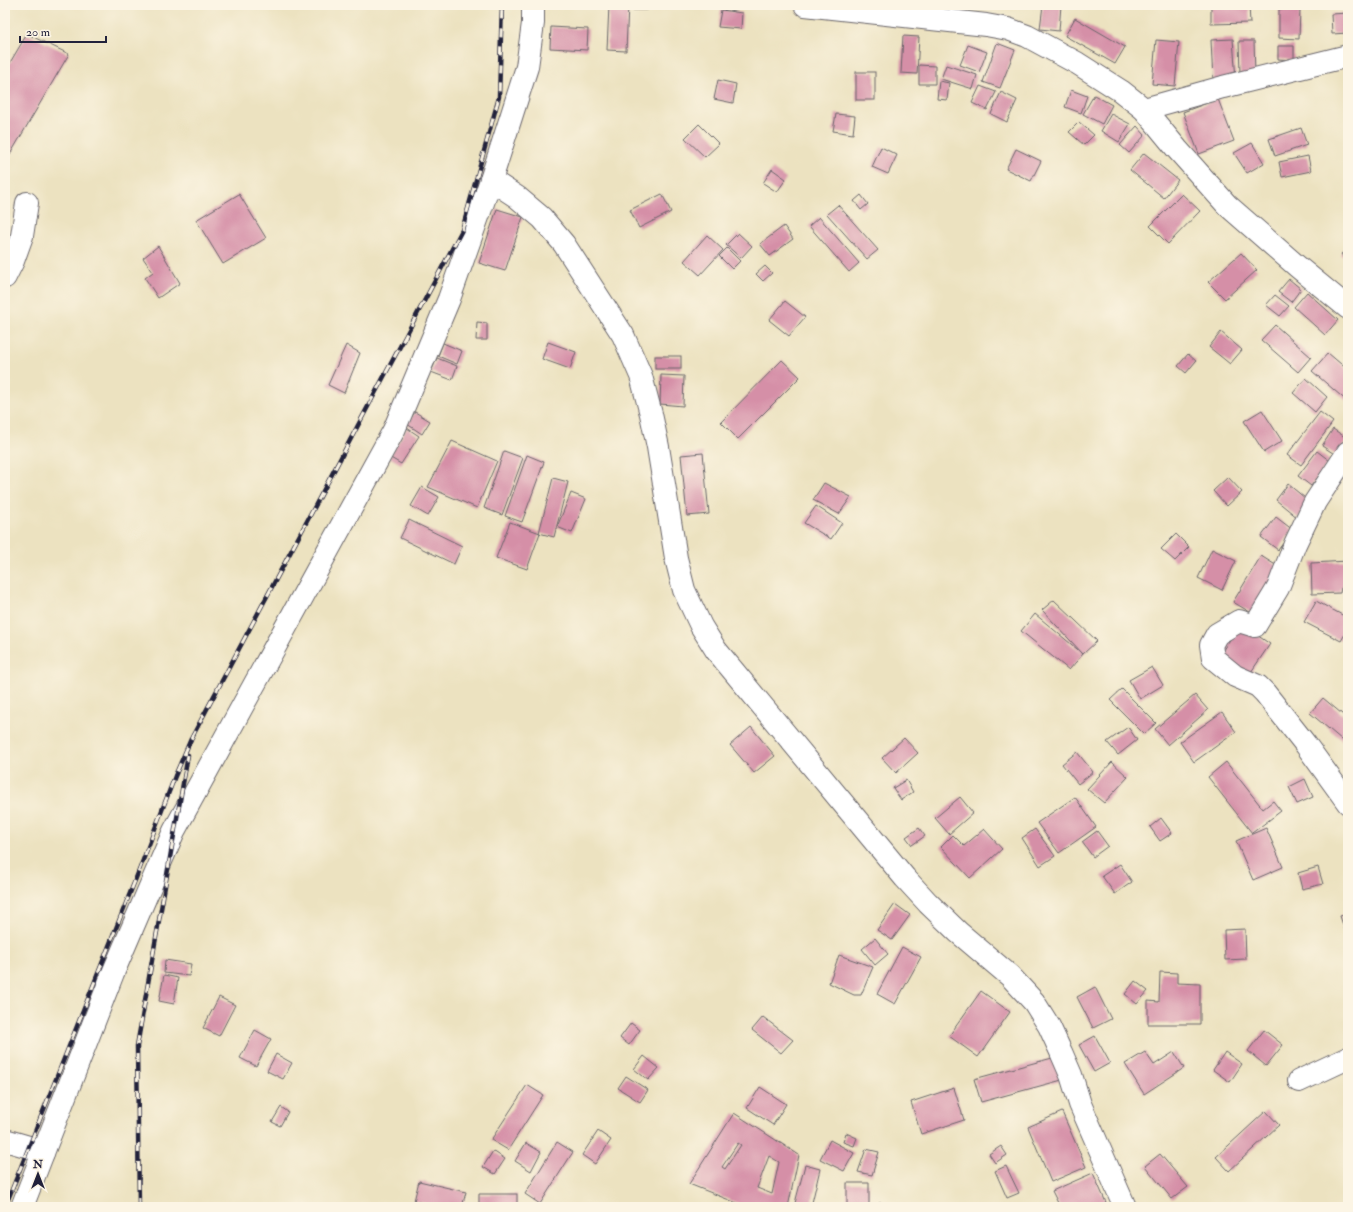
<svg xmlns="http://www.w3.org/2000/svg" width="1353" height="1212" viewBox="0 0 1353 1212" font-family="'IM FELL Double Pica',serif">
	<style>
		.building { fill: #d58fa7; fill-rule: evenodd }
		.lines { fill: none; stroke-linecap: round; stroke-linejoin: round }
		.minor-casing { stroke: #69656a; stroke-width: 24 }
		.minor { stroke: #fff; stroke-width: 22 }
		.rail-casing { stroke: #22223b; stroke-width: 4.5 }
		.rail { stroke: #fcf5e5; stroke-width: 3; stroke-dasharray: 9; stroke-linecap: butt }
	</style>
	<rect width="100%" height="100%" fill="#fcf5e5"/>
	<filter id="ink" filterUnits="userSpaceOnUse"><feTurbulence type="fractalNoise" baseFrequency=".025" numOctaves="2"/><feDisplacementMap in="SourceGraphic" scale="8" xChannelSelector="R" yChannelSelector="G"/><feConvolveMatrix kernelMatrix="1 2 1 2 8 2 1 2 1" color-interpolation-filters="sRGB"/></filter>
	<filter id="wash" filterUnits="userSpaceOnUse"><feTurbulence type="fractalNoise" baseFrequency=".012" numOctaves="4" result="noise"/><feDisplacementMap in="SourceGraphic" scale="16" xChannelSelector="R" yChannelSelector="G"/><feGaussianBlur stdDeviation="0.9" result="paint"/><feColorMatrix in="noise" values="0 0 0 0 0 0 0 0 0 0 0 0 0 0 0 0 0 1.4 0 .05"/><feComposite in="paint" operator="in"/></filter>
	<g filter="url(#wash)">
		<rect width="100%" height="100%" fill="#ece2c0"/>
		<g id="blocks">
			<g class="building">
				<path d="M609,5H628L626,51L607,50Z"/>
				<rect x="632" y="5" width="15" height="5"/>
				<path d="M1043,5H1061L1059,31L1040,29Z"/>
				<path d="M1211,5H1249L1250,23L1211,24Z"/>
				<path d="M1279,9H1300L1299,39L1279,38Z"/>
				<path d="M721,10L742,13L741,29L718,27Z"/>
				<path d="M1348,13V33L1332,34L1331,14Z"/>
				<path d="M1075,18L1125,47L1115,64L1065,36Z"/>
				<path d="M551,27L588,29L587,50L550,48Z"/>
				<path d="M27,34L69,54L5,163V71Z"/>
				<path d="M903,36L919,37L917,74L901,73Z"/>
				<path d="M1233,39L1236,80L1213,81L1211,40Z"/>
				<path d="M1156,40L1179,42L1175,86L1152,84Z"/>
				<path d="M1239,41H1254L1255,74H1240Z"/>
				<path d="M997,43L1015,50L1000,88L983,82Z"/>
				<path d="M968,45L987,52L979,72L960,65Z"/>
				<path d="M1278,46H1294V60L1278,59Z"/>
				<path d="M919,65L935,66V84H919Z"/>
				<path d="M946,65L977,75L973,89L941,79Z"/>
				<rect x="856" y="72" width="19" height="28"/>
				<path d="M718,80L736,84L733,103L714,99Z"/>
				<path d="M939,81L949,83L947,100L937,99Z"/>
				<path d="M980,86L996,92L987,110L972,103Z"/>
				<path d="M1071,90L1087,96L1081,113L1065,107Z"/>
				<path d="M1001,92L1017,100L1007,122L991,114Z"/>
				<path d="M1094,95L1112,105L1102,124L1083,114Z"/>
				<path d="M1218,99L1234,141L1199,154L1183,112Z"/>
				<path d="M836,114L855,116L853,134L833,131Z"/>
				<path d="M1111,114L1130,124L1119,142L1101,131Z"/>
				<path d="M1079,122L1094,135L1084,145L1069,132Z"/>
				<path d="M699,124L719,144L705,157L685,138Z"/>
				<path d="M1137,126L1145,135L1129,153L1120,145Z"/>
				<path d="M1301,128L1307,145L1275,156L1269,139Z"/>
				<path d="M1252,143L1264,163L1247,173L1234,153Z"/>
				<path d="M881,147L897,155L888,174L872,167Z"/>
				<path d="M1016,149L1041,161L1031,181L1006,169Z"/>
				<path d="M1144,153L1178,180L1164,198L1130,170Z"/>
				<path d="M1308,156L1311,171L1282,177L1279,162Z"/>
				<path d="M772,169L786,179L777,192L763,183Z"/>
				<path d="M239,194L266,238L223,264L196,220Z"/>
				<path d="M662,194L671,212L639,228L630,210Z"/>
				<path d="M1182,194L1200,211L1168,244L1150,226Z"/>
				<path d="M861,195L868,204L861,210L854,201Z"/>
				<path d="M838,205L878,250L867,259L827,214Z"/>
				<path d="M497,209L523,217L505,271L479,263Z"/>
				<path d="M819,217L859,263L849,272L809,226Z"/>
				<path d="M784,226L793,239L770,256L760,244Z"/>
				<path d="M738,233L752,246L741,258L726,245Z"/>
				<path d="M707,235L723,250L700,275L684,261Z"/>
				<path d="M158,246L180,283L158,298L145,278L153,272L143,258Z"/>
				<path d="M727,248L740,261L732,269L719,256Z"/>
				<path d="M1348,248V263L1341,254Z"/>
				<path d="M1241,253L1257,270L1225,299L1208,282Z"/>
				<path d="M765,266L772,273L763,281L756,274Z"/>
				<path d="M1289,279L1301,289L1291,302L1278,292Z"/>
				<path d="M1307,292L1338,320L1325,335L1294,307Z"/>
				<path d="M1275,295L1289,306L1280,316L1266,305Z"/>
				<path d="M785,301L805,317L789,336L769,320Z"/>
				<path d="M477,322L487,323V340H476Z"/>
				<path d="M1275,325L1311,357L1298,372L1261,340Z"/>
				<path d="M1221,332L1242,350L1230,364L1209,347Z"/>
				<path d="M548,342L576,352L570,369L542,359Z"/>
				<path d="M443,343L462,351L457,364L438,356Z"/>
				<path d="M346,345L360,353L344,393L328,385Z"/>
				<path d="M1328,353L1348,370V402L1312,371Z"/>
				<path d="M1188,354L1196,361L1186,373L1178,366Z"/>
				<rect x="655" y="356" width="26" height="13"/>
				<path d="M437,358L457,366L452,380L431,372Z"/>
				<path d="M782,360L800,377L738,439L721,422Z"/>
				<path d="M661,375L684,376L683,406L660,404Z"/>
				<path d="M1306,378L1327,397L1315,412L1293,393Z"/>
				<path d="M1262,410L1282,441L1264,452L1244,421Z"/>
				<path d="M415,412L430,421L422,434L407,424Z"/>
				<path d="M1320,412L1333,422L1301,465L1287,455Z"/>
				<path d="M407,428L419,436L401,464L389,457Z"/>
				<path d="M1333,429L1348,439L1336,455L1322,446Z"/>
				<path d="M452,441L497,461L477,508L428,487Z"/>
				<path d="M504,451L523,458L502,515L484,508Z"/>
				<path d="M1317,451L1330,461L1311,486L1298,476Z"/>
				<path d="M703,453L709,514L687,516L681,455Z"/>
				<path d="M527,455L544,462L522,522L505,516Z"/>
				<path d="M1228,477L1242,492L1227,506L1213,491Z"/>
				<path d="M553,478L568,482L554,537L539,533Z"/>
				<path d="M824,483L851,497L839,514L813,500Z"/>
				<path d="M1288,484L1311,503L1298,518L1276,500Z"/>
				<path d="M422,487L439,497L428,516L411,506Z"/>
				<path d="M571,493L586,499L572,533L557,527Z"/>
				<path d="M816,506L842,523L831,539L804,523Z"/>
				<path d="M1276,517L1293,530L1278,550L1261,537Z"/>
				<path d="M409,520L462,546L454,564L400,538Z"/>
				<path d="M510,522L540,533L527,569L496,558Z"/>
				<path d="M1176,534L1189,547L1175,561L1161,549Z"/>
				<path d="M1212,549L1236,561L1222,590L1198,578Z"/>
				<path d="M1261,556L1282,569L1255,615L1233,602Z"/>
				<path d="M1348,561V587L1341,588L1340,593L1312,594L1311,563Z"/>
				<path d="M1054,600L1097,641L1083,654L1069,670L1021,631L1035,614L1083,654L1042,610Z"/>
				<path d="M1316,601L1348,618V629L1341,641L1304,622Z"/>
				<path d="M1241,624L1270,644L1249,675L1220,654Z"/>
				<path d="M1152,667L1163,685L1140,699L1129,680Z"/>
				<path d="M1122,689L1156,723L1144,734L1110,700Z"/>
				<path d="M1195,695L1208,710L1168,745L1155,729Z"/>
				<path d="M1323,698L1348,719V745L1310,713Z"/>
				<path d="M1222,712L1236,732L1194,762L1180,742Z"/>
				<path d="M751,727L775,756L754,773L730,745Z"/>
				<path d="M1128,727L1137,740L1118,755L1107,742Z"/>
				<path d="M904,738L918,753L896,773L882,758Z"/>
				<path d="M1077,752L1093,772L1078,784L1062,764Z"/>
				<path d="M1112,762L1128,777L1104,803L1087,789Z"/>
				<path d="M1226,762L1263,809L1273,801L1281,811L1252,833L1208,777Z"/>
				<path d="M1305,779L1313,797L1297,804L1289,787Z"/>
				<path d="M906,780L913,792L901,800L893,788Z"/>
				<path d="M960,797L973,813L949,834L935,818Z"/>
				<path d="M1075,797L1096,827L1059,853L1037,823Z"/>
				<path d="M1161,818L1172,833L1160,841L1150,827Z"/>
				<path d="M919,828L925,836L912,845L906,837Z"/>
				<path d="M1266,828L1283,867L1253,880L1236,841Z"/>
				<path d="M984,829L1002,849L970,878L941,847L953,835L964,846Z"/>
				<path d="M1035,829L1055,856L1040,866L1022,838Z"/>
				<path d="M1097,831L1108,846L1093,857L1082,842Z"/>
				<path d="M1120,864L1132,882L1115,894L1102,876Z"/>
				<path d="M1318,867L1323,884L1302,889L1298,873Z"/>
				<path d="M895,904L910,915L892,940L877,930Z"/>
				<path d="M1348,913V940L1340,916Z"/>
				<path d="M1245,929L1246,959L1225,960L1224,930Z"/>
				<path d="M875,938L888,954L875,965L862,949Z"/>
				<path d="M902,947L921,957L895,1004L877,994Z"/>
				<path d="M839,955L873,967L861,995H854L829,983Z"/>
				<path d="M165,960L191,964L189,976L164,973Z"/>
				<path d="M1160,972L1177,973V983L1200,984V1024H1148V1001L1159,1002Z"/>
				<path d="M164,975L178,978L174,1004L159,1001Z"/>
				<path d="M1135,981L1148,991L1137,1004L1125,994Z"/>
				<path d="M1095,987L1111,1019L1093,1028L1077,997Z"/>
				<path d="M981,991L1010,1012L978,1057L949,1036Z"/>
				<path d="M219,997L235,1005L219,1036L203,1028Z"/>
				<path d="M763,1017L793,1040L781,1053L752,1030Z"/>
				<path d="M631,1023L640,1030L629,1045L620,1038Z"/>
				<path d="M255,1030L271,1039L256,1066L240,1058Z"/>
				<path d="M1264,1030L1283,1045L1266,1066L1248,1051Z"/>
				<path d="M1095,1036L1110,1063L1094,1072L1079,1045Z"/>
				<path d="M1145,1052L1154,1065L1174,1052L1184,1068L1144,1094L1125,1064Z"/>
				<path d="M1225,1052L1242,1064L1230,1082L1213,1070Z"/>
				<path d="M276,1054L292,1063L283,1079L267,1071Z"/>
				<path d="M644,1056L659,1068L648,1080L634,1069Z"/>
				<path d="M1056,1057L1062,1080L981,1102L974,1079Z"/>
				<path d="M626,1076L648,1090L640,1102L618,1088Z"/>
				<path d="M527,1085L543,1095L508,1150L491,1140Z"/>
				<path d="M760,1087L786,1104L773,1125L747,1108Z"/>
				<path d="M954,1088L964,1120L921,1134L911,1102Z"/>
				<path d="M281,1107L288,1112L280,1126L272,1122Z"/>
				<path d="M1266,1111L1279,1125L1229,1171L1216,1157Z"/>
				<path d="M1062,1112L1086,1167L1051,1182L1028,1127Z"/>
				<path d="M734,1113L799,1155L788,1207H747L689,1184ZM738,1143L741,1145L725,1169L722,1167ZM769,1156L779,1162L772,1194L757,1188Z"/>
				<path d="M598,1131L611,1140L595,1164L582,1155Z"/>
				<path d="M846,1133L857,1138L854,1146L843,1142Z"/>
				<path d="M830,1140L854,1153L844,1171L820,1159Z"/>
				<path d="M557,1142L573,1152L540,1204L525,1194Z"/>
				<path d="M526,1143L541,1152L531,1171L515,1161Z"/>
				<path d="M1001,1146L1007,1155L995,1163L989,1154Z"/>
				<path d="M866,1149L879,1152L872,1175L858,1172Z"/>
				<path d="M493,1151L505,1159L495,1174L483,1167Z"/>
				<path d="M1160,1154L1188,1187L1172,1199L1145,1166Z"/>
				<path d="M805,1165L820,1169L811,1207H794Z"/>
				<path d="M1006,1166L1019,1193L1007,1198L995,1171Z"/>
				<path d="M1093,1173L1108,1207H1060L1052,1191Z"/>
				<path d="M419,1181L466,1192L462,1207H441L414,1201Z"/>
				<rect x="847" y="1183" width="22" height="24"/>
				<rect x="479" y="1194" width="38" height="13"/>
				<path d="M879,1203L908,1205V1207H879Z"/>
			</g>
		</g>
	</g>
	<g filter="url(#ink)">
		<use href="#blocks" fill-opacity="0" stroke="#69656a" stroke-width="1"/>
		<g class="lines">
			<g class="minor-casing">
				<g id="minor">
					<path d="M805,5L986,25L1008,29L1027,36L1077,63L1121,91L1144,109L1177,149L1227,205L1298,267L1348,308"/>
					<path d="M1144,109L1223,87L1348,56"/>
					<path d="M491,180L517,197L542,218L564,244L623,335L641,376L651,414L658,447L676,558L684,590L701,626L716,650L905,878L928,903L958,932L1010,976L1034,1002L1049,1026L1061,1052L1071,1075L1080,1104L1125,1207"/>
					<path d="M5,277L13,261L22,236L27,203"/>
					<path d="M1348,452L1315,502L1295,544L1278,588L1255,626L1239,621L1217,634L1211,645L1213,658L1235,676L1258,686L1265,693L1306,745L1348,803"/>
					<path d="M1299,1081L1348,1058"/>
					<path d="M5,1140L29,1147L43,1153"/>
					<path d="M22,1207L113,973L174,831L394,430L449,299L491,180L527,67L533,23V5"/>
				</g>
			</g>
			<use href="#minor" class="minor"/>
			<g class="rail-casing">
				<g id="rail">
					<path d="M5,1207L140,868L175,776L191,739L462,230L499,97L502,5"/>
					<path d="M139,1207L137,1046L188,755"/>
				</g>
			</g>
			<use href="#rail" class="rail"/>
		</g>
	</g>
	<rect width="1353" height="1212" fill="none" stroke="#fcf5e5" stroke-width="20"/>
	<g transform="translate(38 1174)" stroke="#fcf5e5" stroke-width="3" paint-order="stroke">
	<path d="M0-3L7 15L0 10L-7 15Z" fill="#22223b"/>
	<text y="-6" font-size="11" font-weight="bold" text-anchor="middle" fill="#22223b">N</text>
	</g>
	<path d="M20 36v6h86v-6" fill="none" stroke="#22223b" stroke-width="2"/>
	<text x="26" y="36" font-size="12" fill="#22223b" stroke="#fcf5e5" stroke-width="3" paint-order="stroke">20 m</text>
</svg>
